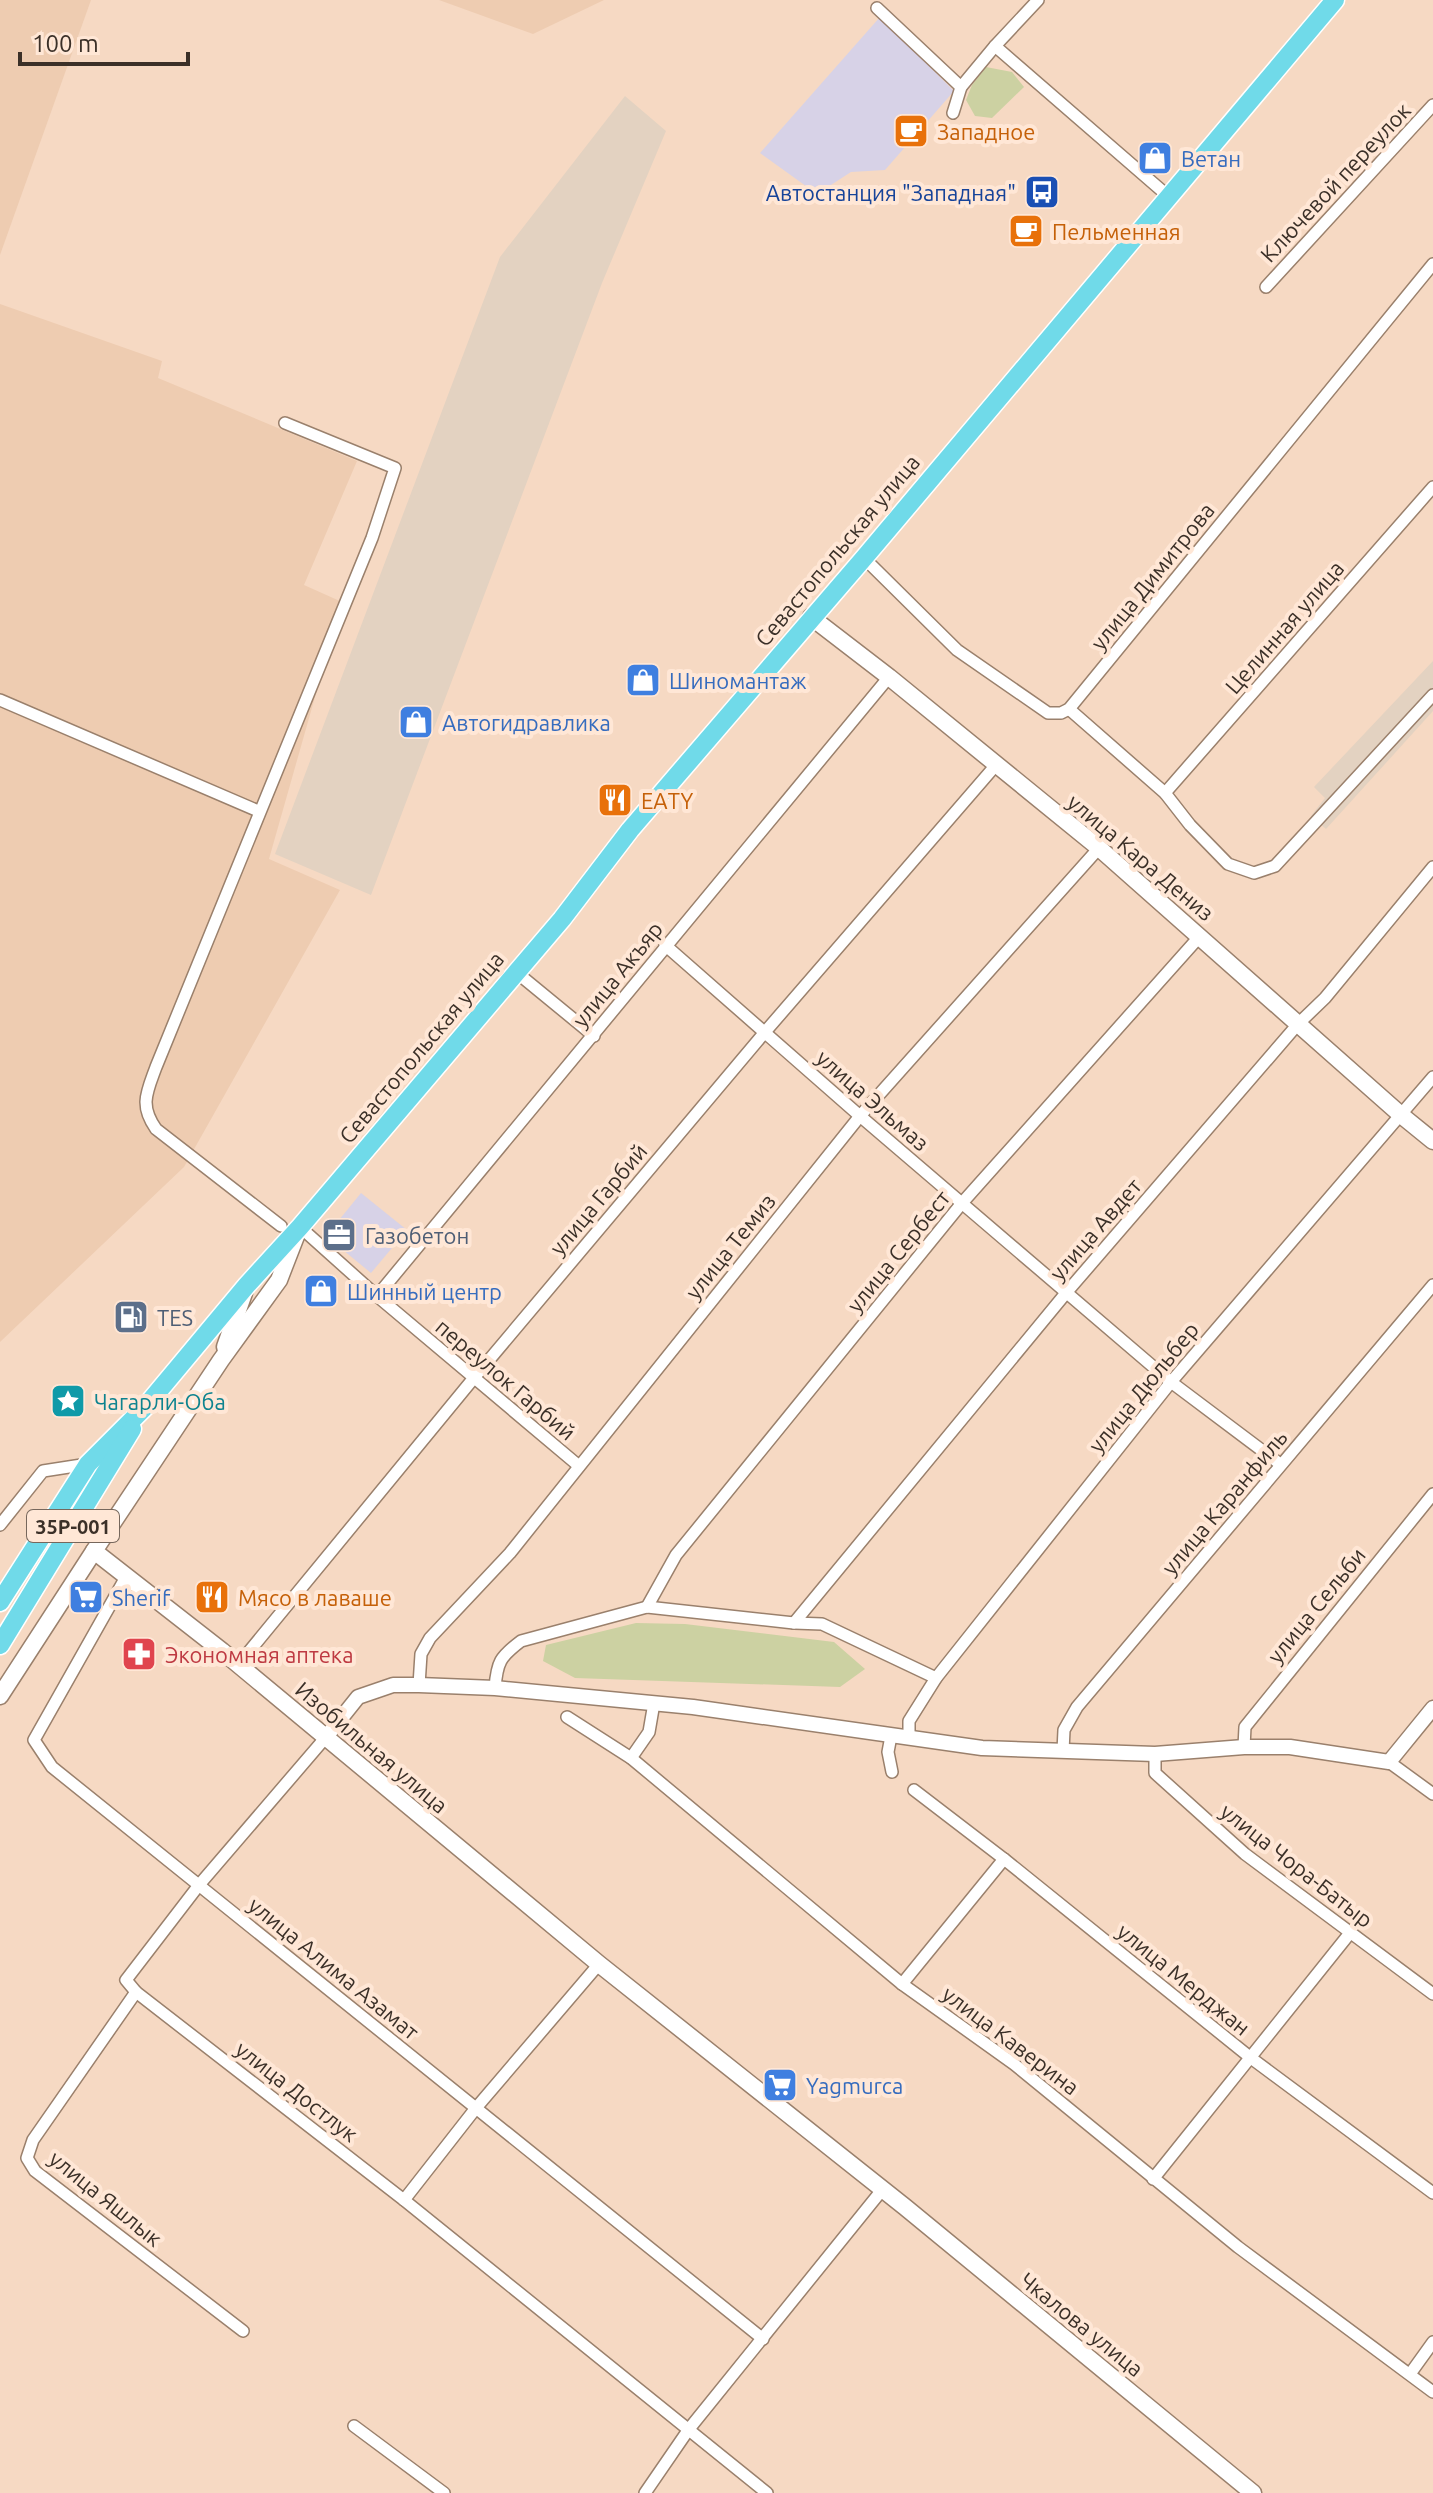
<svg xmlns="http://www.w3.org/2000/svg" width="1433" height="2493" viewBox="0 0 1433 2493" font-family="Ubuntu,sans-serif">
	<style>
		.commercial { fill: #d7d2e7 }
		.industrial { fill: #e3d2c1 }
		.built { fill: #eeccb1 }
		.green { fill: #ccd1a2 }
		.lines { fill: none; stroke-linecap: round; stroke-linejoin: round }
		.minor-casing { stroke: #9a806c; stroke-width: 14 }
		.tertiary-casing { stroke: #9a806c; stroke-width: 17 }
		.secondary-casing { stroke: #9a806c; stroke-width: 19 }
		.primary-casing { stroke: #fff; stroke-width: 21 }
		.minor { stroke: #fff; stroke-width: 11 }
		.tertiary { stroke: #fff; stroke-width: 14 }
		.secondary { stroke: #fff; stroke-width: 16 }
		.primary { stroke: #70dae9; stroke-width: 18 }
		.labels { text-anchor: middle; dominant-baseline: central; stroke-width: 8; stroke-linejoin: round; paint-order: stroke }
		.shield { fill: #ffe7d6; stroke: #76675c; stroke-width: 2 }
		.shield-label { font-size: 20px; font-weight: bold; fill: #3b3028 }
		.food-label { font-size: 22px; fill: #c56008; stroke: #ffe7d6; text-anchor: start }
		.shop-label { font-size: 22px; fill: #366cbe; stroke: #ffe7d6; text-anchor: start }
		.street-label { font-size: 22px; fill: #3b3028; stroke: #ffe7d6 }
		.transit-label { font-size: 22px; fill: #164399; stroke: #ffe7d6; text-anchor: end }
		.service-label { font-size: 22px; fill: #4e5e75; stroke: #ffe7d6; text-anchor: start }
		.culture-label { font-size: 22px; fill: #0d838f; stroke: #ffe7d6; text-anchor: start }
		.health-label { font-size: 22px; fill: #be3a42; stroke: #ffe7d6; text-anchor: start }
	</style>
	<rect width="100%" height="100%" fill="#f6d9c3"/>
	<g class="commercial">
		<path d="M880,17L954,91L885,170L851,172L817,194L760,153Z"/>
		<path d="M361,1193L407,1230L371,1273L326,1236Z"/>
	</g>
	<g class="industrial">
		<path d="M625,96L666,131L602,283L371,895L275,854L500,257Z"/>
		<path d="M1433,661V711L1326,829L1311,816L1325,798L1314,787Z"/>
	</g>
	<g class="built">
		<path d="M0,0H91L0,255Z"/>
		<path d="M439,0H604L533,34Z"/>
		<path d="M0,304L162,361L158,378L357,461L304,585L342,602L269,859L340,890L184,1167L0,1342Z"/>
	</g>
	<g class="green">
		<path d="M986,67L1012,72L1024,87L992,118L975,116L966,100L972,85Z"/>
		<path d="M636,1623L685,1624L834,1642L865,1669L840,1687L575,1678L543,1661L546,1645Z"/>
	</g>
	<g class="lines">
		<g class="minor-casing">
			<g id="minor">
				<path d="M877,8L961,87"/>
				<path d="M995,46L1168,196"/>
				<path d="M953,113L961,87L995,46L1038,0"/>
				<path d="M1266,287L1433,105"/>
				<path d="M864,558L957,650L1048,713H1061L1069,709L1433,264"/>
				<path d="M0,700L256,810"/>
				<path d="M1069,709L1165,793L1190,825L1228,864L1254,873L1275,866L1433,695"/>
				<path d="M1165,793L1433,487"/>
				<path d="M665,945L860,1116L1171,1382L1280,1464"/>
				<path d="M516,972L594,1036"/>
				<path d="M281,1226L156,1129C139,1105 147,1092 156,1067L372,538L395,468L285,423"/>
				<path d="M300,1227L377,1296L579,1466"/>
				<path d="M377,1296L889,677"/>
				<path d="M0,1525L43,1471L88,1464"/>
				<path d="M126,1577L34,1740L52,1767L763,2339"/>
				<path d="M647,1607L676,1555L962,1203L1200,936"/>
				<path d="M794,1623L1066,1293L1298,1024L1325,998L1433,867"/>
				<path d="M238,1665L473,1379L765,1032L996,765"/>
				<path d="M419,1685L421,1654L430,1638L510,1553L860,1116L1099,848"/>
				<path d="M495,1688C497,1662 500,1657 521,1641L647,1607L794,1623L822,1624L936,1678"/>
				<path d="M567,1717L631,1758L902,1984L1014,2064L1238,2247L1433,2392"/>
				<path d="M891,1736L888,1752L892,1772"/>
				<path d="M326,1737L199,1885L126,1980L136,1992L404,2200L767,2493"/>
				<path d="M909,1738V1721L936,1678L1171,1382L1433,1077"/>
				<path d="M1244,1747L1245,1727L1433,1494"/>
				<path d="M1063,1751L1064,1730L1077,1707L1433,1285"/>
				<path d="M1155,1754V1773L1245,1854L1433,1994"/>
				<path d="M631,1758L649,1732L654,1703"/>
				<path d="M1389,1762L1433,1794"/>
				<path d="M914,1790L1004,1859L1251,2058L1433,2193"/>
				<path d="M902,1984L1004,1859"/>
				<path d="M136,1992L33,2140L27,2158L35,2171L243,2331"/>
				<path d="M1153,2179L1350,1933"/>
				<path d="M404,2200L476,2108L599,1964"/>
				<path d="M1410,2374L1433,2342"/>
				<path d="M354,2426L444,2493"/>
				<path d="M645,2493L689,2429L882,2190"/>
			</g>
		</g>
		<g class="tertiary-casing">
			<path id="tertiary" d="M326,1737L358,1697L393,1685H419L495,1688L693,1707L982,1748L1155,1754L1244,1747H1290L1389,1762L1433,1708"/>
		</g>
		<g class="secondary-casing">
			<g id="secondary">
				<path d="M811,617L889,677L1099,848L1401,1115L1433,1141"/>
				<path d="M298,1231L279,1280L221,1360L94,1551L222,1651L599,1964L905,2207L1253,2493"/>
				<path d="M225,1347L244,1293"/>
				<path d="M0,1696L94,1551"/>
			</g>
		</g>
		<g class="primary-casing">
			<g id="primary">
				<path d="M0,1602L88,1464L146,1406L247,1285L300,1227L562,919L630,830L864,558L1335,0"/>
				<path d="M0,1645L132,1429"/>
			</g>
		</g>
		<use href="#minor" class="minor"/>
		<use href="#tertiary" class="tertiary"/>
		<use href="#secondary" class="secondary"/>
		<use href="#primary" class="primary"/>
	</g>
	<defs>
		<g id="cafe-square" transform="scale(1.8)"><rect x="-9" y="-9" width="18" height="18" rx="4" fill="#e8710a" stroke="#ffe7d6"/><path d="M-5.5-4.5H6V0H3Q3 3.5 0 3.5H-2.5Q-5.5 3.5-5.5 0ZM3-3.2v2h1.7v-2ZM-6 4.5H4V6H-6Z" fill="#fff"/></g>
		<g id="shop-square" transform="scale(1.8)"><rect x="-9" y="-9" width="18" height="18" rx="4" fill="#3f7fe0" stroke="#ffe7d6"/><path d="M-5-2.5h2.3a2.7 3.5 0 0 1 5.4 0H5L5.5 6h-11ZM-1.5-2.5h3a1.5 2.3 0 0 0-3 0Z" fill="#fff"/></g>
		<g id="bus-square" transform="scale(1.8)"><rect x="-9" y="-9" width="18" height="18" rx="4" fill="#1a4fb4" stroke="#ffe7d6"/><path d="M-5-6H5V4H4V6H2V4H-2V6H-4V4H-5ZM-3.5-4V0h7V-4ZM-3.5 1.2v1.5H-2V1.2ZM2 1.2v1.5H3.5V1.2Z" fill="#fff"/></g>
		<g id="restaurant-square" transform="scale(1.8)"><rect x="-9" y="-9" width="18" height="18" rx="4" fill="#e8710a" stroke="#ffe7d6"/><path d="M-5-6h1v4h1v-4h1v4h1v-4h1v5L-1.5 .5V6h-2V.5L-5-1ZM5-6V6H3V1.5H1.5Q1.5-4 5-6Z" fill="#fff"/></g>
		<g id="office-square" transform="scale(1.8)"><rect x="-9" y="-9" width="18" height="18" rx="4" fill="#5c6f8a" stroke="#ffe7d6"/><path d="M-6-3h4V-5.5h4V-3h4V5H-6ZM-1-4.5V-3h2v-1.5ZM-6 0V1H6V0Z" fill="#fff"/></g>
		<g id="fuel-square" transform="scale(1.8)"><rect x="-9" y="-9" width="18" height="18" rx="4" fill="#5c6f8a" stroke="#ffe7d6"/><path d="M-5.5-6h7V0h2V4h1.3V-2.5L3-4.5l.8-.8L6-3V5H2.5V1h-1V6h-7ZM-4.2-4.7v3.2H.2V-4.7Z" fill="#fff"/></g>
		<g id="sight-square" transform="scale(1.8)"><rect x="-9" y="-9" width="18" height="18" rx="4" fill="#0f9aa8" stroke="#ffe7d6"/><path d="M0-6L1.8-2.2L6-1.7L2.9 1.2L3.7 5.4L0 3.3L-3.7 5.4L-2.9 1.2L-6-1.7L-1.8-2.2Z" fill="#fff"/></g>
		<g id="supermarket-square" transform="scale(1.8)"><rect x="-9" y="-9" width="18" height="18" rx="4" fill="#3f7fe0" stroke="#ffe7d6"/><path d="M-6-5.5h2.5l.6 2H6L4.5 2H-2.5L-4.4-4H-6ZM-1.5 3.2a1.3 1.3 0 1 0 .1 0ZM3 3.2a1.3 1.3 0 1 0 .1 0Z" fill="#fff"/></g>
		<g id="pharmacy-square" transform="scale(1.8)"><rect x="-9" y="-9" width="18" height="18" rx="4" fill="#e0444e" stroke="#ffe7d6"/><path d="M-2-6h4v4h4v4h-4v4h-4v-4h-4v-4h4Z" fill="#fff"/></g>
	</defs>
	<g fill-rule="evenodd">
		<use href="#cafe-square" x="911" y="131"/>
		<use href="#shop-square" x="1155" y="158"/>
		<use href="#bus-square" x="1042" y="192"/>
		<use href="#cafe-square" x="1026" y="231"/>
		<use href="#shop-square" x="643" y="680"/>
		<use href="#shop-square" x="416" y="722"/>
		<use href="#restaurant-square" x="615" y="800"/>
		<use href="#office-square" x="339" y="1235"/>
		<use href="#shop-square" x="321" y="1291"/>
		<use href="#fuel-square" x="131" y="1317"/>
		<use href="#sight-square" x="68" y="1401"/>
		<use href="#supermarket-square" x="86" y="1597"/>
		<use href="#restaurant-square" x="212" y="1597"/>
		<use href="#pharmacy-square" x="139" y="1654"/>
		<use href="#supermarket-square" x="780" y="2085"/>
	</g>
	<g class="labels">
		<rect class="shield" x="27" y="1510" width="92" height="32" rx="6"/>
		<g class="shield-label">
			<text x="73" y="1526">35Р-001</text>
		</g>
		<g class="food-label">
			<text x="937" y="131">Западное</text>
			<text x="1052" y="231">Пельменная</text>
			<text x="641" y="800">EАTY</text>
			<text x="238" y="1597">Мясо в лаваше</text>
		</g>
		<g class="shop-label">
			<text x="1181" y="158">Ветан</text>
			<text x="669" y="680">Шиномантаж</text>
			<text x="442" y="722">Автогидравлика</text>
			<text x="347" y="1291">Шинный центр</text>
			<text x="112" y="1597">Sherif</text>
			<text x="806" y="2085">Yagmurca</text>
		</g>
		<g class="street-label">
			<text transform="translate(1335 182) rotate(-47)">Ключевой переулок</text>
			<text transform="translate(837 550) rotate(-50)">Севастопольская улица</text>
			<text transform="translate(1152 576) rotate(-51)">улица Димитрова</text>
			<text transform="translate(1284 627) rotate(-49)">Целинная улица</text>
			<text transform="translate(1141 857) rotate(40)">улица Кара Дениз</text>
			<text transform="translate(617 974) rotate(-51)">улица Акъяр</text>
			<text transform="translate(421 1047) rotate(-50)">Севастопольская улица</text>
			<text transform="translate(873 1100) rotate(41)">улица Эльмаз</text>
			<text transform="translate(598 1199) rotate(-50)">улица Гарбий</text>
			<text transform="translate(1095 1229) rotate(-49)">улица Авдет</text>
			<text transform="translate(730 1246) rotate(-51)">улица Темиз</text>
			<text transform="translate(898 1251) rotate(-51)">улица Сербест</text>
			<text transform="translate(506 1379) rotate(40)">переулок Гарбий</text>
			<text transform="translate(1143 1387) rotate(-51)">улица Дюльбер</text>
			<text transform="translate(1224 1502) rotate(-50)">улица Каранфиль</text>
			<text transform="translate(1316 1605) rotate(-51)">улица Сельби</text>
			<text transform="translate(372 1747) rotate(40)">Изобильная улица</text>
			<text transform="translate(1297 1865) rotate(38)">улица Чора-Батыр</text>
			<text transform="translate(334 1968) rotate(39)">улица Алима Азамат</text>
			<text transform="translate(1184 1979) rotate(39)">улица Мерджан</text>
			<text transform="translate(1011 2040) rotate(37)">улица Каверина</text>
			<text transform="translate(297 2091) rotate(38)">улица Достлук</text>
			<text transform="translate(106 2198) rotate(39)">улица Яшлык</text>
			<text transform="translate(1082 2324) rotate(39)">Чкалова улица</text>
		</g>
		<g class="transit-label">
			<text x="1016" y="192">Автостанция "Западная"</text>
		</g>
		<g class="service-label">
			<text x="365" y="1235">Газобетон</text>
			<text x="157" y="1317">TES</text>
		</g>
		<g class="culture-label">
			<text x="94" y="1401">Чагарли-Оба</text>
		</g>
		<g class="health-label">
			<text x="165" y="1654">Экономная аптека</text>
		</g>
	</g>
	<path d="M20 52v12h168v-12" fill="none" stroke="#3b3028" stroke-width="4"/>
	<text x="32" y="52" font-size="24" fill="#3b3028" stroke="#ffe7d6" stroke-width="6" paint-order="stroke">100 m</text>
</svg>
